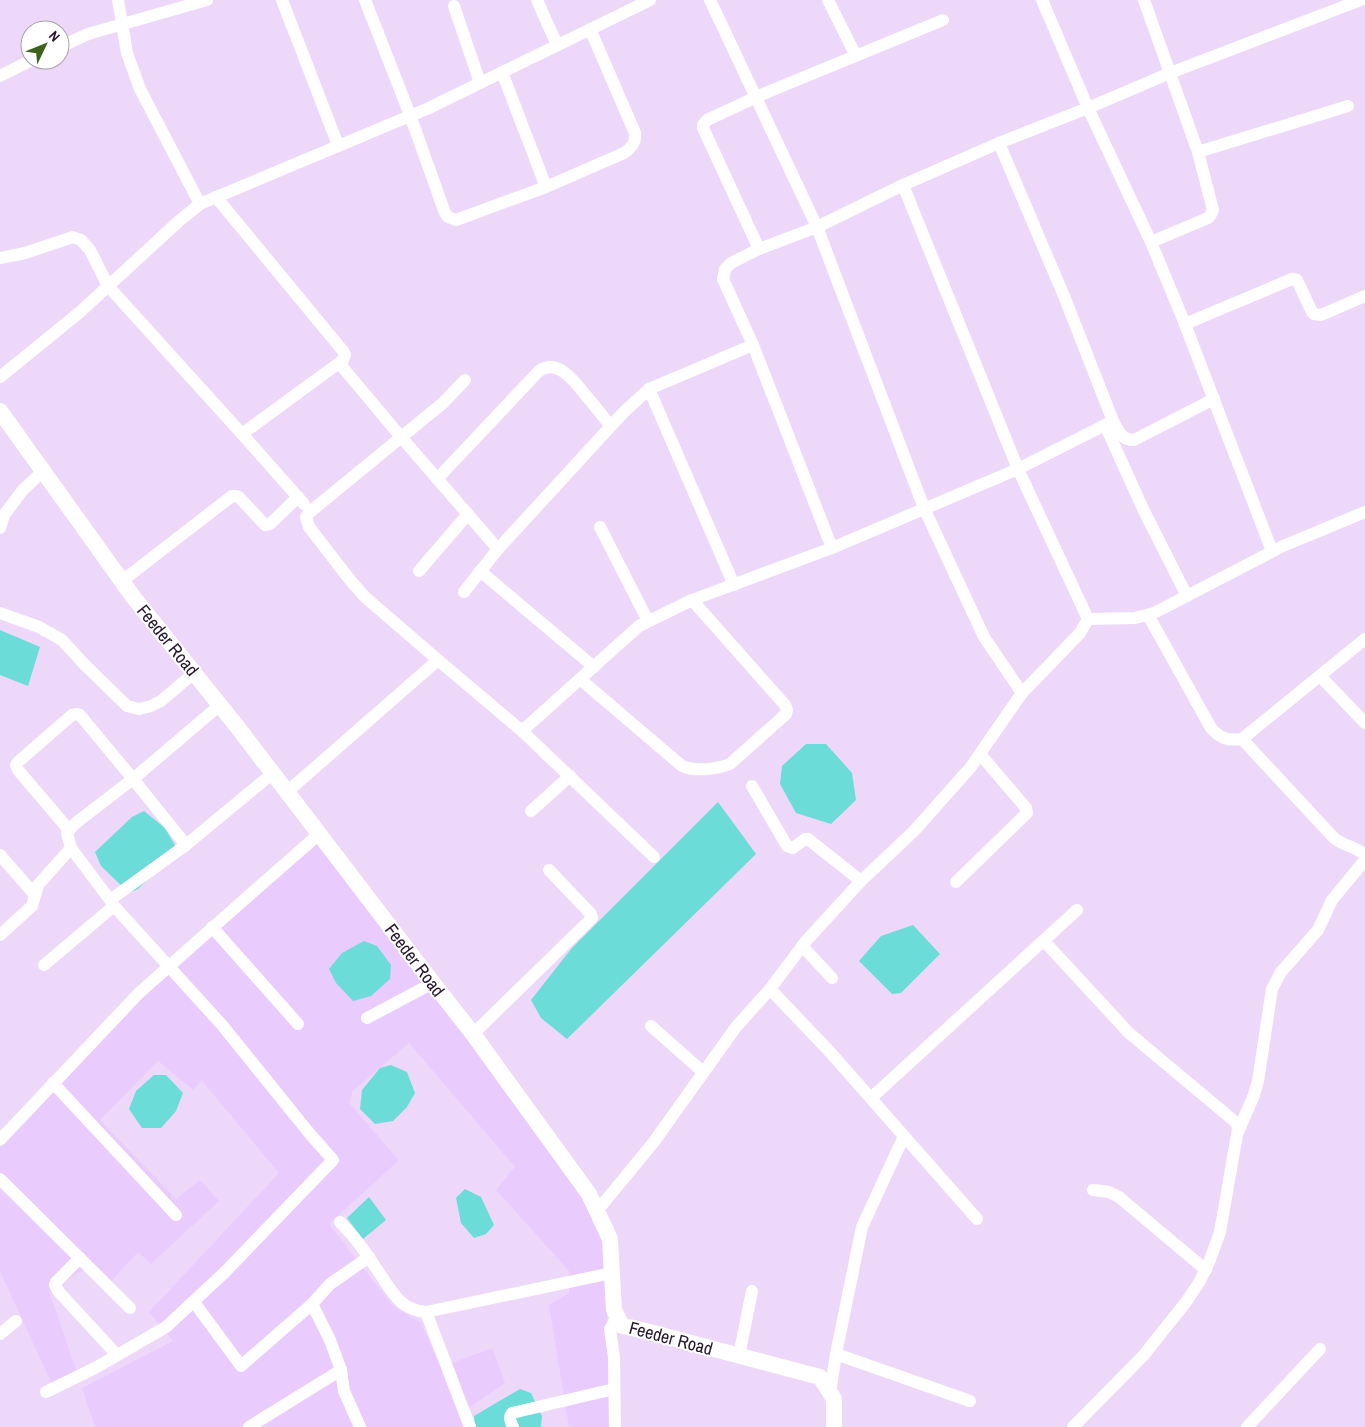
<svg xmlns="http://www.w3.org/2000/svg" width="1365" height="1427" viewBox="0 0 1365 1427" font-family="'Archivo Narrow',sans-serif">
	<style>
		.built { fill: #eacbfe }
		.water { fill: #6bdcd8 }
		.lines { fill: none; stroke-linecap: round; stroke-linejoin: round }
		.minor { stroke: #fff; stroke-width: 12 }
		.tertiary { stroke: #fff; stroke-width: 16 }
		.labels { text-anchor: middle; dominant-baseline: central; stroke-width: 4; stroke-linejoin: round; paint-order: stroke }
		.street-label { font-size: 18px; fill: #25182c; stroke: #fff }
	</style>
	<rect width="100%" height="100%" fill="#edd8fa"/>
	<path class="built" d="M319,843L587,1198L605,1241L610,1427H569L549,1305L569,1293V1271L496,1190L515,1167L409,1043L353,1091L349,1103L399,1160L329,1224L393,1306L421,1323L441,1367L492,1348L505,1383L460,1414L465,1427H95L82,1388L173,1341L149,1312L279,1173L202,1081L193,1090L158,1061L100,1120L176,1199L200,1180L219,1201L151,1264L138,1252L107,1286L88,1267L49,1291L79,1378L55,1391L0,1271V1145L152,986Z"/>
	<g class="water">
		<path d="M0,630L40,647L28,686L0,675Z"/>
		<path d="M806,744H826L852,773L856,800L831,824L796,813L780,784L782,766Z"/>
		<path d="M718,802L756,854L567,1039L541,1018L531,1000L572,948Z"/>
		<path d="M144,811L165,828L176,847L173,855L138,889L129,893L101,866L95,852L132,817Z"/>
		<path d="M913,925L940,954L901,993L892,994L859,961L881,936Z"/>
		<path d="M364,941L377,946L391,965L390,979L371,996L353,1001L336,983L329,969L342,953Z"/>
		<path d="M391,1065L407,1072L415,1093L407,1107L393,1121L375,1124L360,1109L362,1090L380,1068Z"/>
		<path d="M154,1075H166L183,1093L176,1111L161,1128H142L129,1109L136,1091Z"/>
		<path d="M465,1189L481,1197L494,1225L486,1234L474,1238L461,1223L456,1198Z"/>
		<path d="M369,1197L386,1220L363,1239L347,1218Z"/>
		<path d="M520,1389L531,1393L542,1416L541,1427H475L474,1416Z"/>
	</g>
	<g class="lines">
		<g class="minor">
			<path d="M118,0L127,53L140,89L200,204"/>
			<path d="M282,0L338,145"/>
			<path d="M365,0L410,115L445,213L448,217L456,220L546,187L624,153C631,148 636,143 635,133L590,29"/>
			<path d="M537,0L557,45"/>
			<path d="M710,0L817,227L924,508L984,637L1022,693"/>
			<path d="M828,0L856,56"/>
			<path d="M1042,0L1088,108L1151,242L1185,324L1220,416L1272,551"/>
			<path d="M1144,0L1198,152L1213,210L1210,216L1208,218L1151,242"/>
			<path d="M454,6L480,83"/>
			<path d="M60,47L88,34L207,0"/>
			<path d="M502,72L546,187"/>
			<path d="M0,76L32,60"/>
			<path d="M1198,152L1348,106"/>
			<path d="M759,249L703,128V125L707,120L763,94L943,20"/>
			<path d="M0,258L25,253L73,237L81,240L90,250L108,286L242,434L343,360L345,355L343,351L216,197"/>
			<path d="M1185,324L1292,279L1297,280L1312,312L1314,314L1321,315L1365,296"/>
			<path d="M339,363L401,437L498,549"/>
			<path d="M0,377L80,312L179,221L200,204L429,108L650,0"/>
			<path d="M649,389L734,585"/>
			<path d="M1214,399L1134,440C1121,440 1119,431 1113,421L1064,296L999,143L1088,108L1170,73L1361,0"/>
			<path d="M1105,425L1144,511L1187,596"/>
			<path d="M242,434L304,504"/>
			<path d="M437,479L539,371C559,357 577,385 588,398C596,407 603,417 611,426"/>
			<path d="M600,527L648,621"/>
			<path d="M0,528L4,515L22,491L43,471"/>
			<path d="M832,548L753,345L723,279L725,269L731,263L759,249L817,227L903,185L999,143"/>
			<path d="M419,571L468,514"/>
			<path d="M480,571L594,667"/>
			<path d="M122,581L232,496H234L239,497L265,525L270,524L298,497"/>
			<path d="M464,592L498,549L611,426L624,412L649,389L753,345"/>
			<path d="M0,613L39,627L62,640L84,664L127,706L139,709L151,706L161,701L194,673"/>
			<path d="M1148,615L1211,728C1220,738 1227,741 1242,739L1365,639"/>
			<path d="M1088,619L1135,618L1154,613L1283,546L1365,512"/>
			<path d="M438,660L365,597L350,580L309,527L306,517L310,512L443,403L465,380"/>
			<path d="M1320,676L1365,723"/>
			<path d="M580,679L682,766C695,772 717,769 730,764L786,714L787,710L785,705L692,600"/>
			<path d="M522,731L639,626L692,600L832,548L1018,469L1113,421"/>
			<path d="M1242,739L1333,837C1342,846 1356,846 1365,855"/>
			<path d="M752,786L787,846L793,848L805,839H808L861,881"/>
			<path d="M287,792L438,660L522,731L654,857"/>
			<path d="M531,811L570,776"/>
			<path d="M69,830L18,770L16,765L18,762L72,715L77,714L80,715L133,779L220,705"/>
			<path d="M0,855L35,895"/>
			<path d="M956,882L1027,813L1026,808L980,754"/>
			<path d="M110,900L71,848L67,833L71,828L77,822L133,779L186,845"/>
			<path d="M212,927L298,1024"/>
			<path d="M0,935L32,906L38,885L71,848"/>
			<path d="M1044,941L1129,1033L1233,1120L1237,1124L1238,1129L1220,1232L1210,1260L1200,1281L1186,1302L1143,1356L1073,1427"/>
			<path d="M802,946L832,978"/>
			<path d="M44,965L114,906L110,900L186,845L273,773"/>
			<path d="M770,989L830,1052L977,1219"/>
			<path d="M367,1018L433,983"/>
			<path d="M651,1026L703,1072"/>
			<path d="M473,1034L592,918L591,914L549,870"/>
			<path d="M53,1083L176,1215"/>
			<path d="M871,1098L1077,910"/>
			<path d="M1238,1132L1254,1095L1258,1081L1272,989L1281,972L1318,930L1332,900L1365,860"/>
			<path d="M0,1140L139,993L262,884L319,834"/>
			<path d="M0,1179L130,1308"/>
			<path d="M1093,1190L1109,1192L1119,1197L1206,1270"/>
			<path d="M597,1211L653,1143L736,1027L770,989L806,941L861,881L914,831L970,768L1022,693L1080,633L1088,619L1018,469L903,185"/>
			<path d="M340,1222C354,1236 365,1251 376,1268C384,1279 391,1293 401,1302C409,1309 417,1311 426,1312L612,1273"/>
			<path d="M80,1258L56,1282L55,1285L59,1292L117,1355"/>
			<path d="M194,1302L241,1366L312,1304L330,1284L369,1257"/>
			<path d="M312,1304L330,1340L341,1370L344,1391L360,1427"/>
			<path d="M426,1312L470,1427"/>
			<path d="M0,1334L16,1321"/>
			<path d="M836,1354L970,1401"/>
			<path d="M739,1356L752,1291"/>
			<path d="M46,1392L95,1368L166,1327L225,1272L333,1160L310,1134L222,1025L114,906"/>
			<path d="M830,1393L836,1354L862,1227L904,1136"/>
			<path d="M249,1427L341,1370"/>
			<path d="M513,1427C511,1422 508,1418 512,1413L614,1389"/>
			<path d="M615,1427L614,1357L610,1329L617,1317"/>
			<path d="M1247,1427L1320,1349"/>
		</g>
		<path class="tertiary" d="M0,411L134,598L239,729L433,983L473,1034L589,1194L610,1239L614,1310L622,1326L646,1331L820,1377L834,1399V1427"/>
	</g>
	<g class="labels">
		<g class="street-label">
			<text transform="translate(168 640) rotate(51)">Feeder Road</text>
			<text transform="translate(415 960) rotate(53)">Feeder Road</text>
			<text transform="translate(671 1338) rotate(15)">Feeder Road</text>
		</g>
	</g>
	<g transform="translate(45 45) rotate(47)"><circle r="24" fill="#ffffff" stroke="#a8a3ab"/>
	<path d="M0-4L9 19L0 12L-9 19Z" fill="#3e621b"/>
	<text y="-8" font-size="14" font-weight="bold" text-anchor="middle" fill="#25182c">N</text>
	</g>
</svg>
